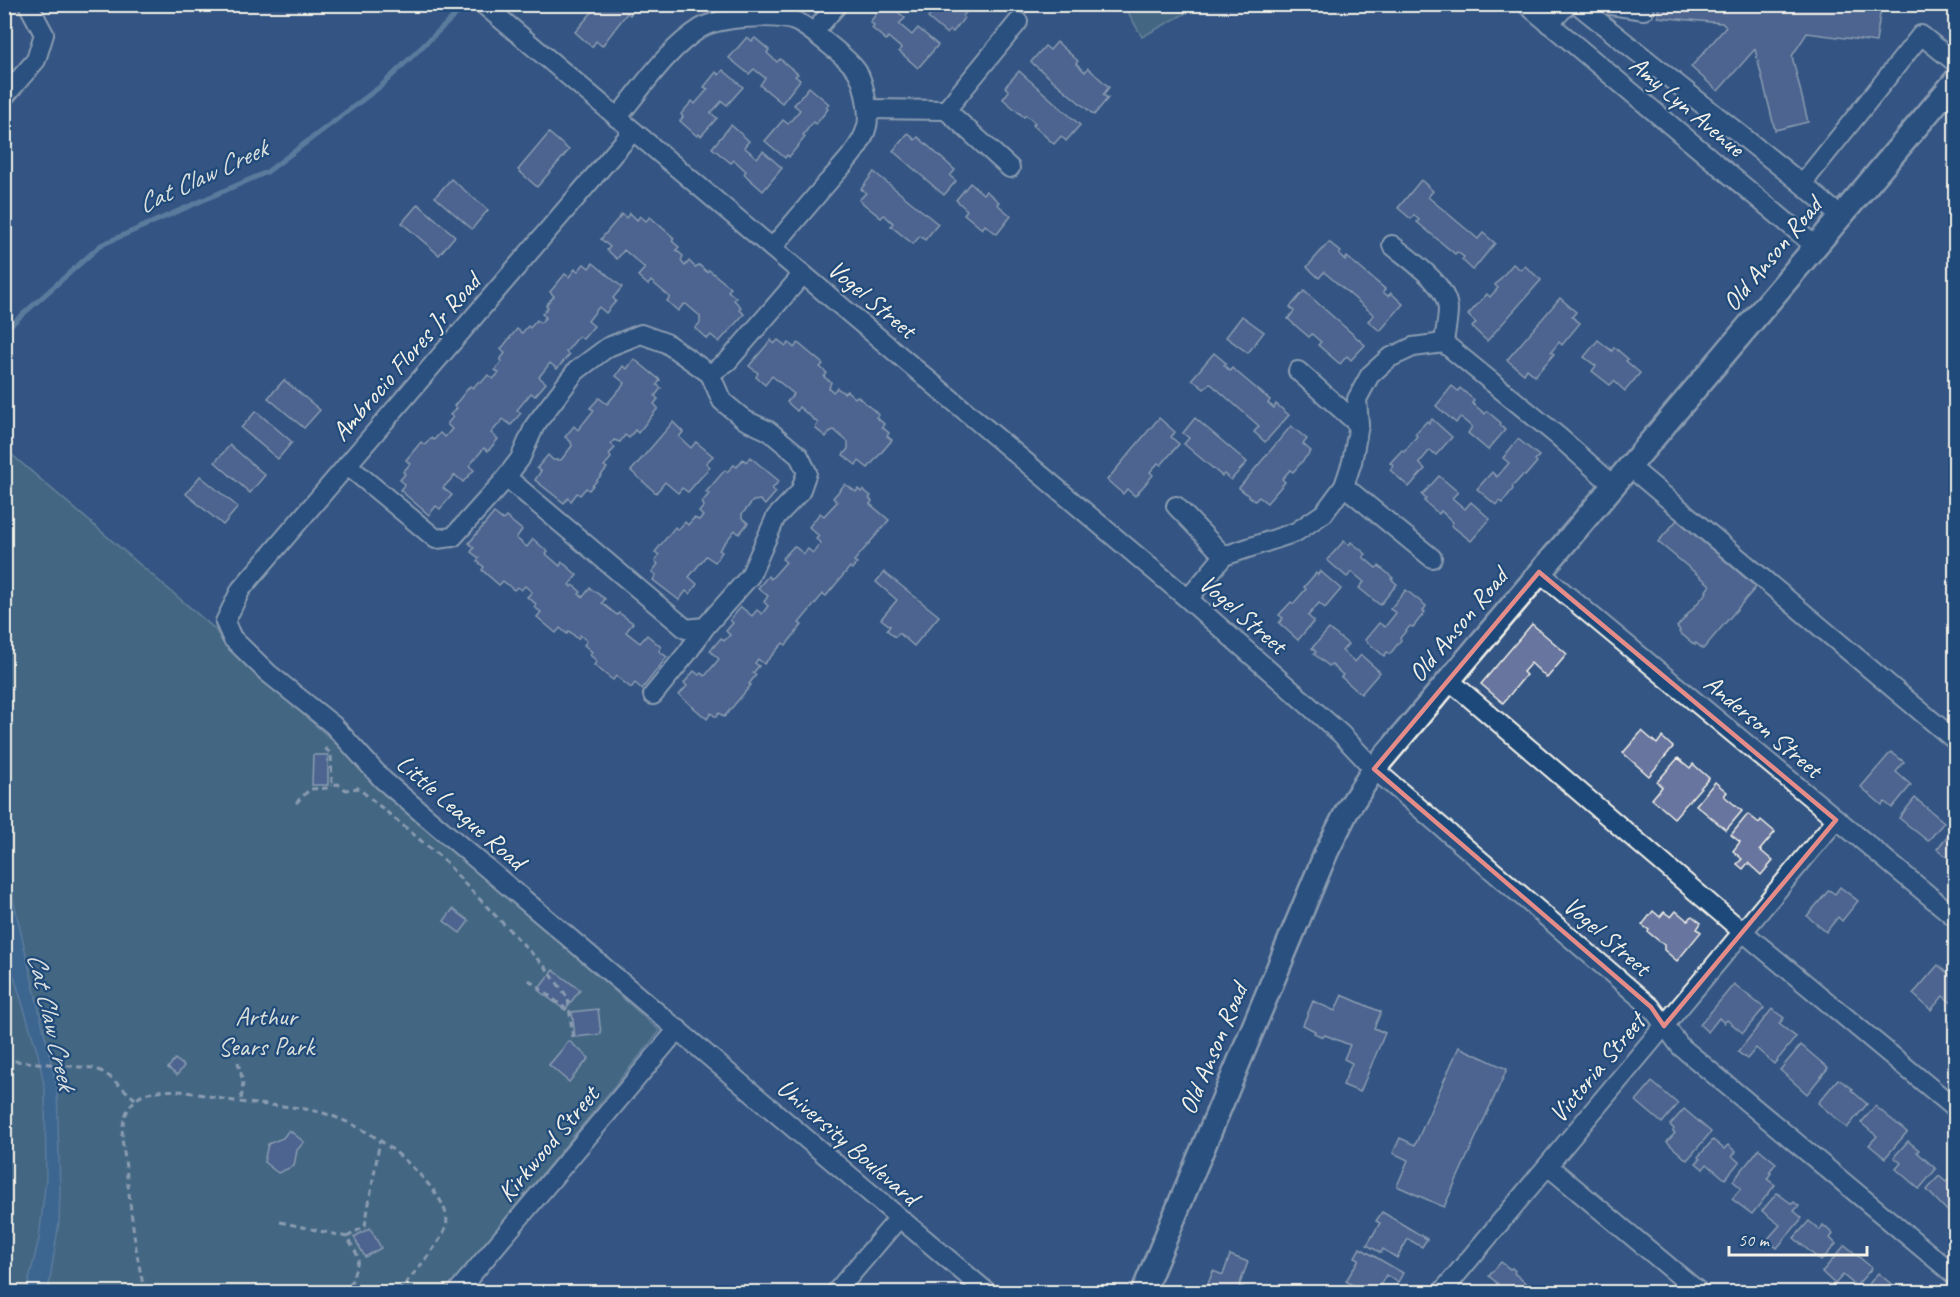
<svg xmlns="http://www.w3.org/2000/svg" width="1960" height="1297" viewBox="0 0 1960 1297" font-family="Caveat,sans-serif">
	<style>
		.green { fill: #567d84; stroke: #a5b7b6; stroke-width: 1.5 }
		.water { fill: #4479a1; stroke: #8aa9bd; stroke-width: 1.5 }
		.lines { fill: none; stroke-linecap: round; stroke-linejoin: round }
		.stream { stroke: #8aa9bd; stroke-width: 5 }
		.building { fill: #68749e; stroke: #f4f1e8; stroke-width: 1.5 }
		.minor-casing { stroke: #f4f1e8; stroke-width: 22 }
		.major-casing { stroke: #f4f1e8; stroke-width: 27 }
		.path { stroke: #f4f1e8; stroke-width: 3; stroke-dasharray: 6 4.5; stroke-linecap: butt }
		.minor { stroke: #1f4a7a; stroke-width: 18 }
		.major { stroke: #1f4a7a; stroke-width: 22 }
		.marked { fill: none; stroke: #e58c88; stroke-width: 4.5; stroke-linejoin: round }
		.labels { text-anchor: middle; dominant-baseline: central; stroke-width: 4.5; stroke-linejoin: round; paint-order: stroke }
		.street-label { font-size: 26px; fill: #f4f1e8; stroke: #1f4a7a }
		.park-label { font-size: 26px; fill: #dce0d9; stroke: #1f4a7a }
		.water-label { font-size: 27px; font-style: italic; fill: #dadfdd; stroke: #1f4a7a }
	</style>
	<rect width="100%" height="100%" fill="#345684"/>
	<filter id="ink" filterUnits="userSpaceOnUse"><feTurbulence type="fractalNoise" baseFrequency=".0167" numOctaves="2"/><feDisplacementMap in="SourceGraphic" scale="12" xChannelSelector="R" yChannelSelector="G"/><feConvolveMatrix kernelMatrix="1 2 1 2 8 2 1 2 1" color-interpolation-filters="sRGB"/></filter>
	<g filter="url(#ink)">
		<g class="green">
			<path d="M1195,4L1197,7L1142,37L1124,5Z"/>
			<path d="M4,448L215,629L224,644L660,1031L445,1292H8L5,1289Z"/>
		</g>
		<path class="water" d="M5,864L57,1087L60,1193L59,1222L48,1292H26L39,1239L46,1178L45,1090L38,1054L8,957L10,942L4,926Z"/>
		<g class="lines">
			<path class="stream" d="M4,331L101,245L267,172L381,86L467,4"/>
		</g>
		<g class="building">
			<path d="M599,4H638L630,15L627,13L602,46L596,41L592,47L575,32Z"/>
			<path d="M884,4H889L905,18L899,24L912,35L918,28L938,45L918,68L899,51L901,48L888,37L886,40L872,28L874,25L870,22Z"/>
			<path d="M939,4L948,5L973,4L963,16L964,18L953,32L950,30L947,34L928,18Z"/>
			<path d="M1659,4H1860L1881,7L1876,42L1807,33L1792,56L1808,122L1775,130L1755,49L1718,91L1691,67L1726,27L1722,23L1658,17Z"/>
			<path d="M747,37L752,41L755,38L769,50L767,53L777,62L780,59L798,74L795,76L800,80L782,103L760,85L765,78L754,69L749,74L729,58Z"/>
			<path d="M1057,42L1078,61L1076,63L1085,72L1088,68L1109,87L1103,95L1108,98L1094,115L1031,62L1045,46L1050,50Z"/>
			<path d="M723,70L743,87L727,105L722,101L711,113L717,118L701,136L699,134L697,136L680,121L683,117L681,114L692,101L695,104L708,89L704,87L716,72L719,75Z"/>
			<path d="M1019,71L1080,125L1066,141L1061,136L1054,144L1033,125L1035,123L1026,115L1024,117L1003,99L1009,91L1005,87Z"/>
			<path d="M809,87L829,104L826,107L828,109L816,124L813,122L803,135L805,137L789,157L787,155L785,158L765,141L783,120L788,124L800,110L794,105Z"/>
			<path d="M731,125L749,141L744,147L757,158L763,151L782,168L763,191L744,174L746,171L734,160L731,163L712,148Z"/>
			<path d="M549,133L569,150L537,187L518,170Z"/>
			<path d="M908,133L915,140L918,137L955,170L950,176L956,181L944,195L893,151Z"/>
			<path d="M874,172L938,224L925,240L920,236L913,244L891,226L893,223L884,215L881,218L859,200L866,193L861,189Z"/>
			<path d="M451,179L488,210L472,229L435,197Z"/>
			<path d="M1421,180L1433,191L1428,197L1478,239L1483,233L1495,243L1473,270L1462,260L1464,257L1457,252L1455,254L1417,222L1419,220L1414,215L1411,219L1398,208Z"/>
			<path d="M970,183L983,194L986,191L999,202L997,204L1011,216L997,234L985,225L982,229L964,214L967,210L956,200Z"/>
			<path d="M418,204L455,236L439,255L402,223Z"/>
			<path d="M630,213L637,220L640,216L646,221L650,217L674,238L672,241L679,247L676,250L683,256L681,261L685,266L689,261L695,267L699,265L707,272L709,270L731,288L728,291L736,298L734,300L741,307L739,309L744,314L719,342L711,335L707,339L695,328L700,323V316L686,304L683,305L678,311L667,301L670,297L651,281L648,285L638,276L645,268L624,250L617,259L607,250L610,247L601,239L622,214L626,218Z"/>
			<path d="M1329,242L1341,252L1339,254L1345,260L1347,257L1385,289L1383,292L1388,296L1391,293L1403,304L1380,331L1368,321L1374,315L1324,272L1319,278L1307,267Z"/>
			<path d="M593,263L622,287L613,298L616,301L606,313L599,307L588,321L594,326L583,339L579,336L566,352L569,355L557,369L550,363L539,377L546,383L535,396L531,393L517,410L521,413L511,425L503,419L491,433L498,439L488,451L484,448L469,466L474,470L463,482L455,475L443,488L452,495L440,509L436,506L429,515L400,490L405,484L400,480L405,474L403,472L410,464L406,460L421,442L425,445L431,438L434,440L440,433L445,437L452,429L447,424L453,417L450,415L457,408L454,406L470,386L473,388L479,381L481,383L488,375L493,379L499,373L495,370L502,361L500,360L505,353L501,349L517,329L522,333L528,326L530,328L537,320L540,323L546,317L542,314L548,307L546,305L554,296L550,292L565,274L569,277L575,269L578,271L584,264L589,268Z"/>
			<path d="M1513,264L1521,270L1525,266L1541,280L1487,341L1472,327L1476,323L1468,315L1487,294L1490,297L1498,288L1495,285Z"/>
			<path d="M1304,291L1365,345L1351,360L1347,356L1340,364L1318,345L1321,342L1312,334L1309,337L1288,319L1294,311L1290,307Z"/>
			<path d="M1560,298L1576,312L1572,317L1580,323L1562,345L1559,342L1551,352L1554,354L1535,376L1527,369L1524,374L1507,360Z"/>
			<path d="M1242,316L1264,332L1248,353L1226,337Z"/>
			<path d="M771,340L774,344L778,340L786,346L789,343L794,348L798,343L823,364L820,367L827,373L824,377L831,382L829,388L833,392L837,388L844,393L847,391L855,398L857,396L879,415L876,417L884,424L882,427L889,433L887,436L892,440L868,468L859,461L856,465L843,455L848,449V442L834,430L831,431L826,437L815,428L818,423L799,407L797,411L787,402L794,394L772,376L765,385L756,377L758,373L749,366Z"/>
			<path d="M1598,340L1612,351L1614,347L1628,359L1626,361L1640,373L1625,391L1614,381L1610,385L1592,371L1596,366L1584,357Z"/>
			<path d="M1214,353L1226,363L1224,365L1230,371L1232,368L1270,400L1268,403L1274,408L1276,404L1289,415L1265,442L1254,432L1259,426L1210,383L1204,389L1192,379Z"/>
			<path d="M634,359L660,380L657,385L661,388L655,396L658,399L654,404L658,408L638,433L635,430L629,438L625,435L620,442L614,440L611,444L615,448L609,454L611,458L604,466L607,468L589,490L586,488L580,495L577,493L571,501L568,498L564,503L535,480L541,471L537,468L548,455L553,460H561L572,446L571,442L565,437L574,426L578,430L594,410L590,408L599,398L607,404L625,383L616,376L623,366L627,369Z"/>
			<path d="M284,380L320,410L304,428L268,398Z"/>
			<path d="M1452,386L1458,391L1460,388L1474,400L1472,403L1485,414L1487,411L1501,423L1500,425L1505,430L1488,450L1468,433L1472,427L1460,417L1456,423L1436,406Z"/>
			<path d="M256,411L292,442L278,459L241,428Z"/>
			<path d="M1159,418L1175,432L1171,437L1179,444L1161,465L1158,463L1150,472L1153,475L1135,496L1127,489L1123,494L1107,480Z"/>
			<path d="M1195,418L1247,462L1231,480L1224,474L1222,476L1184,444L1189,438L1183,433Z"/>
			<path d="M1432,419L1452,437L1436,455L1430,450L1419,463L1425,469L1409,487L1390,470L1394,465L1390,463L1402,450L1404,452L1417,436L1415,434L1427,421L1429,423Z"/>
			<path d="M673,422L683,432L679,437L691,448L696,442L713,456L706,463L710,467L688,492L682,488L678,493L665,482L656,493L631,471Z"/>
			<path d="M1291,426L1307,439L1303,444L1311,451L1293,472L1290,470L1282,479L1285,482L1267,503L1259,497L1255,501L1239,488Z"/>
			<path d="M1518,439L1539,456L1535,460L1537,462L1525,476L1523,475L1512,487L1513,489L1502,503L1499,501L1496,505L1477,489L1492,472L1497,477L1509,463L1503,458Z"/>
			<path d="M230,445L265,475L250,493L215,462Z"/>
			<path d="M750,457L779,481L772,489L776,492L765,505L760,500L753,501L742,514V518L748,523L739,534L735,530L719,550L722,552L715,562L706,556L689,577L697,584L690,594L686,591L679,600L653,580L656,575L652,572L658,564L655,561L659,555L655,552L675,527L678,530L685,522L688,525L694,518L699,520L703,516L699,512L704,506L702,502L709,494L706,492L725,470L727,472L734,465L737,467L743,459L746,462Z"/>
			<path d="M200,476L238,507L223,525L186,494Z"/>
			<path d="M1439,476L1458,492L1452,498L1465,509L1471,502L1490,519L1471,541L1451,525L1453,522L1441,511L1439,514L1424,501L1426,499L1422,495Z"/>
			<path d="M845,484L856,492L858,489L861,492L863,490L871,496L869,498L872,501L870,504L889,520L854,561L857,563L852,569L850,567L826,596L823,594L799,623L802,625L786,645L783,643L764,664L758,659L755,663L759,666L753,673L756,675L749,684L751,685L724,717L719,713L716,717L711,713L707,719L679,695L687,686L684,683L694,671L699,675L701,673L705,676L719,659L710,651L721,638L724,641L730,635L726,631L733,623L730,620L741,607L752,616L757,610L762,614L768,606L764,602L768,596L758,588L768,576L771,579L786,562L782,559L794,546L804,554L808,549L813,553L821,543L816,539L819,536L809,527L820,513L824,516L837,502L833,498Z"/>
			<path d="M494,513L503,520L506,517L522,530L516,538L527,547L533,539L548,552L546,554L560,566L562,562L577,575L569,585L571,587L573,585L581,592L579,594L583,597L590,588L605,599L602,603L617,615L619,613L633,623L626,632L640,643L647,635L661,647L659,651L667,657L642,689L635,683L631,688L616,676L613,680L594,665L597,661L590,655L592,652L584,645L587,641L580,635L578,639L569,631L567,634L560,628L556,633L537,617L541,612L534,607L536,604L527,597L532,592L525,586L521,590L517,587L514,590L503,581L499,585L482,570L484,567L477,561L479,558L471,552L474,548L469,543Z"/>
			<path d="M1677,520L1756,587L1703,649L1696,643L1695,645L1679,632L1680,630L1677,627L1707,592L1706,591L1710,585L1658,542Z"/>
			<path d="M1344,541L1349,545L1351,542L1366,554L1363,557L1376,568L1379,566L1393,578L1391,579L1397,584L1380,605L1359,588L1364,582L1352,572L1347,577L1327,560Z"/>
			<path d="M1320,571L1341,589L1325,608L1319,603L1308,616L1314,621L1298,640L1279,623L1283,618L1279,615L1291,602L1293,604L1306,589L1304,587L1316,573L1318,575Z"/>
			<path d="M884,572L939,616L914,646L899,633L895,637L887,630L890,626L881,619L897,600L876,582Z"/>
			<path d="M1406,590L1426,606L1423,611L1425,612L1413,627L1410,626L1400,638L1401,640L1390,654L1387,652L1384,656L1365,640L1379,623L1385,627L1396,613L1390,609Z"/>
			<path d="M1532,624L1567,654L1547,678L1531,663L1523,672L1526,675L1503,703L1481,684Z"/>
			<path d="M1329,629L1348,644L1342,651L1355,662L1361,655L1380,672L1361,694L1341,677L1343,675L1331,664L1329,666L1314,654L1316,652L1312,648Z"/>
			<path d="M1642,731L1657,744L1662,737L1673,747L1649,776L1623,753Z"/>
			<path d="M1891,752L1904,762L1896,772L1911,785L1892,808L1885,802L1882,805L1861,787Z"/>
			<path d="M313,755H328V785H312Z"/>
			<path d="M1678,758L1690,768L1693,764L1709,778L1674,818L1652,799L1662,787L1657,782Z"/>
			<path d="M1715,782L1727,792L1724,796L1742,811L1726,830L1696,805Z"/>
			<path d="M1915,798L1944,822L1928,841L1899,818Z"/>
			<path d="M1748,814L1759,823L1761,820L1775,832L1760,850L1773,861L1761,875L1748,863L1743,869L1737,864L1742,859L1733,851L1740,842L1731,835Z"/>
			<path d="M1956,825V864L1937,849Z"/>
			<path d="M1956,864V880L1948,874Z"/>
			<path d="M1840,887L1858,901L1842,921L1838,917L1826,932L1807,916L1829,890L1835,894Z"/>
			<path d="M453,909L469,921L460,933L444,921Z"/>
			<path d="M1653,911L1660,917L1664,912L1671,917L1676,911L1688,921L1692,916L1701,923L1697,929L1701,932L1677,961L1664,950V945L1648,932L1649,930L1642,925Z"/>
			<path d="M1938,965L1956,980V999L1952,1003L1943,996L1931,1010L1913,994Z"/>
			<path d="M553,970L580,990L565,1010L538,990Z"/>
			<path d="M1734,984L1764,1008L1743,1033L1727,1020L1724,1023L1719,1018L1708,1032L1700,1025Z"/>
			<path d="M1342,995L1381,1012L1374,1028L1385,1033L1360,1092L1343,1085L1352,1063L1344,1059L1350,1045L1325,1035L1323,1037L1314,1033L1315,1031L1303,1025L1313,1001L1335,1011Z"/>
			<path d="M598,1009L601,1034L575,1037L572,1012Z"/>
			<path d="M1772,1009L1784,1018L1779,1024L1796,1037L1774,1064L1756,1048L1747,1059L1738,1052Z"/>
			<path d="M1956,1015V1029L1949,1023Z"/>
			<path d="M569,1041L589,1058L569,1082L549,1065Z"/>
			<path d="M1801,1045L1828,1068L1807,1094L1780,1070Z"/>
			<path d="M1459,1047L1507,1069L1444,1207L1397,1186L1408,1160L1393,1153L1400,1138L1415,1145Z"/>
			<path d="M175,1059L184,1066L177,1075L168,1068Z"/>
			<path d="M1838,1079L1853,1089L1851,1090L1867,1104L1847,1128L1818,1103Z"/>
			<path d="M1652,1082L1678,1104L1662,1123L1636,1101Z"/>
			<path d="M1875,1106L1907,1132L1885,1158L1869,1145L1877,1136L1861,1123Z"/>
			<path d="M1684,1109L1711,1132L1687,1160L1667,1142L1675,1133L1673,1131L1674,1129L1670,1125Z"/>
			<path d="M289,1130L304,1142L297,1150L294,1166L278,1173L264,1162L268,1144L283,1138Z"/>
			<path d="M1713,1140L1724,1149L1728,1145L1736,1152L1732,1156L1739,1162L1725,1179L1707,1164L1703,1169L1696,1163L1700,1159L1698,1157Z"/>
			<path d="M1908,1141L1919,1150L1917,1152L1936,1169L1919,1189L1896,1169L1901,1163L1894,1157Z"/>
			<path d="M1759,1149L1776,1163L1769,1172L1771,1173L1767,1179L1775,1185L1752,1214L1732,1199L1741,1188L1733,1181Z"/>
			<path d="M1939,1176L1946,1182L1949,1179L1956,1182V1216L1954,1218L1927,1190Z"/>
			<path d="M1777,1193L1792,1204L1794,1202L1799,1206L1794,1211L1802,1218L1777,1248L1767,1240L1780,1225L1762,1211Z"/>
			<path d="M1382,1212L1427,1239L1422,1247L1408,1239L1397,1258L1383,1249L1381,1253L1367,1245L1380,1223L1376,1221Z"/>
			<path d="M1809,1221L1820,1230L1823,1225L1833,1234L1830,1238L1836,1244L1821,1261L1794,1238Z"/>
			<path d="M370,1228L381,1248L365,1257L354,1237Z"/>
			<path d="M1845,1245L1872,1268L1856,1286L1843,1275L1835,1284L1822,1272Z"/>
			<path d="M1360,1248L1403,1273L1398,1282L1386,1275L1376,1292H1372L1361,1286L1359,1289L1346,1281L1359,1259L1355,1257Z"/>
			<path d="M1230,1255L1248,1262L1239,1286L1251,1290L1250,1292H1205L1213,1271L1223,1275Z"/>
			<path d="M1501,1262L1510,1269L1512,1268L1515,1271L1514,1273L1528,1285L1521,1292H1502L1495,1286L1498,1284L1489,1276Z"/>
			<path d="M1878,1273L1901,1292H1869L1865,1289Z"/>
		</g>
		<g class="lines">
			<g class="minor-casing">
				<g id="minor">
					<path d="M483,4L1188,599L1341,734L1374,769L1651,1007L1680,1046L1956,1276"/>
					<path d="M1526,4L1815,246"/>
					<path d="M1577,4L1802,184L1921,35L1956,63"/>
					<path d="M1604,4L1644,10"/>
					<path d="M1549,24L1568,4"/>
					<path d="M814,32L838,4"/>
					<path d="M4,97L36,60L44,34L28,4"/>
					<path d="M868,109L946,110L1010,168"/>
					<path d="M946,110L1018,22"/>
					<path d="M617,118C643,87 666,50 701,28C719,17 775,14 795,21C807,26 852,61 858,73C864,83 870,114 867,126C862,147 842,166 828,182C809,204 791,226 772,248"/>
					<path d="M633,131L241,589L225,622L232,638L268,673L333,725L383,780L987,1292"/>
					<path d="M1802,184L1840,216"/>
					<path d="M1392,245C1410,260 1447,284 1448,309C1448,320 1445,332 1444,343"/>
					<path d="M1298,371L1359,425"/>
					<path d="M347,465L436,539L453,537L501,484L520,459L535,425L576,371L608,347L641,334L666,343L710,374L728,361L803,274"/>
					<path d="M1630,467L1956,741"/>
					<path d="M506,477L686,629L705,627L750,576L776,517L800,492L807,472L799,456L769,431L745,420L722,401L710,374"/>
					<path d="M1344,486L1432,558"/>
					<path d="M1176,506L1224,556"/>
					<path d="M1539,572L1956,918"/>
					<path d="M1188,599L1224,556L1296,532L1324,513L1344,486L1352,462L1359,425L1357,399L1370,375L1389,358L1413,347L1444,343L1559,437L1614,486"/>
					<path d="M1449,680L1743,932L1956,1109"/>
					<path d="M653,695L688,652L705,627"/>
					<path d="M1548,1166L1699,1292"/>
					<path d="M457,1292L678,1029"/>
					<path d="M836,1292L898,1219"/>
					<path d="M1442,1292L1836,820"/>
				</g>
			</g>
			<g class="major-casing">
				<path id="major" d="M1143,1292L1326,853L1347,811L1374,769L1956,80"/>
			</g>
			<g class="path">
				<path d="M325,748L331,754L332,785L338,784L346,790L358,788L443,859L465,884L547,969L568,998L573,1039"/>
				<path d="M296,803L310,789L329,788L332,785"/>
				<path d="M529,980L570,1012"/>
				<path d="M4,1060L92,1068L101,1071L110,1077L135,1099"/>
				<path d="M238,1062L243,1082L241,1102"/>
				<path d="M280,1222L347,1237L359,1258L348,1292"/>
				<path d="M347,1237L365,1226L380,1140"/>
				<path d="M145,1292C132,1242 130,1190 122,1139C122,1065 196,1096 240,1102C259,1105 279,1105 299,1108C350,1115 396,1146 429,1185C438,1195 450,1213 446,1226C443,1241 409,1279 398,1292"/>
			</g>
			<use href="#minor" class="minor"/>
			<use href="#major" class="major"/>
		</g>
	</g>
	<path d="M0 0H1960V1297H0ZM1539,572L1836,820L1664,1026L1651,1007L1374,769Z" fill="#345684" fill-opacity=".55" fill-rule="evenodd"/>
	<path class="marked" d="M1539,572L1836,820L1664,1026L1651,1007L1374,769Z"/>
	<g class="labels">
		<g class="street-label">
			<text transform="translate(1687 106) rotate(40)">Amy Lyn Avenue</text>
			<text transform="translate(1772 254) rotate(-50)">Old Anson Road</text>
			<text transform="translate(872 299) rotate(40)">Vogel Street</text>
			<text transform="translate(406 357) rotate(-49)">Ambrocio Flores Jr Road</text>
			<text transform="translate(1243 614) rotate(41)">Vogel Street</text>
			<text transform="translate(1458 625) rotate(-50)">Old Anson Road</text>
			<text transform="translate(1763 726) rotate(40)">Anderson Street</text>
			<text transform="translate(461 812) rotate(41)">Little League Road</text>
			<text transform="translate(1607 936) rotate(41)">Vogel Street</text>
			<text transform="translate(1213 1049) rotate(-67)">Old Anson Road</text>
			<text transform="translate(1597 1068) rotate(-50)">Victoria Street</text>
			<text transform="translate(848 1142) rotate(41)">University Boulevard</text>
			<text transform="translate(548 1144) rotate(-50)">Kirkwood Street</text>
		</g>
		<g class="park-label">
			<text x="266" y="1016">Arthur<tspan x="266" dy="30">Sears Park</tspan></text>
		</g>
		<g class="water-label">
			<text transform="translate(202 176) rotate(-25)">Cat Claw Creek</text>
			<text transform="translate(52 1021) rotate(77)">Cat Claw Creek</text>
		</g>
	</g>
	<rect width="1960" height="1297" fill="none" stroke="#1f4a7a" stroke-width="24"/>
	<rect x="12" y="12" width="1936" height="1273" fill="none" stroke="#f4f1e8" stroke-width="2" filter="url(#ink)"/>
	<path d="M1729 1246v9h138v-9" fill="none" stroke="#f4f1e8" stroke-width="3"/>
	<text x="1738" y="1246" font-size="18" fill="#f4f1e8" stroke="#1f4a7a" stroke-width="4.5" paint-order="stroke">50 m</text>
</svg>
